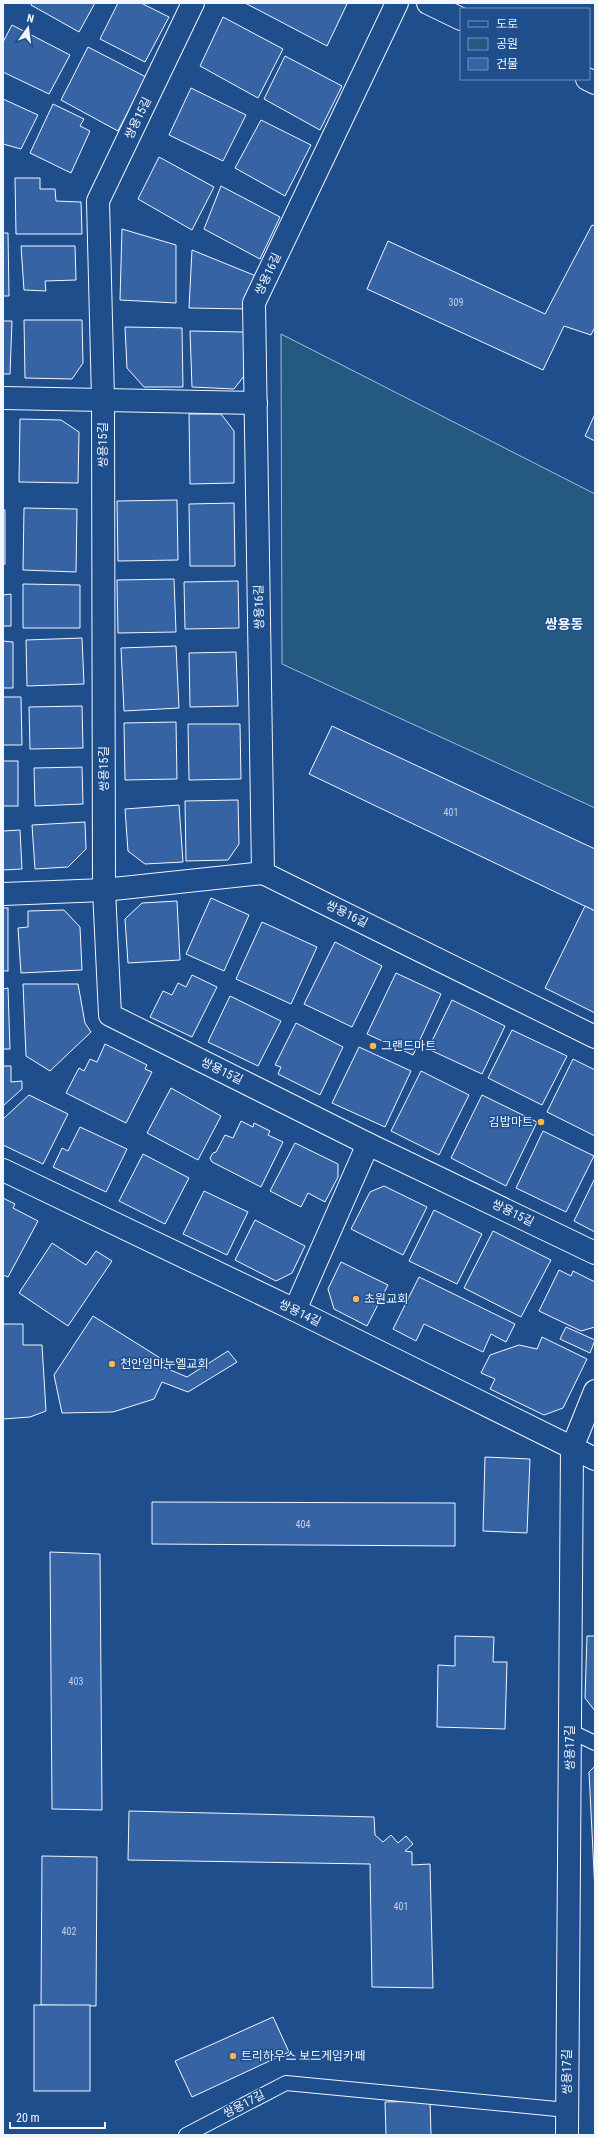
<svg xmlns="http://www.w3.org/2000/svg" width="598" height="2138" viewBox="0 0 598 2138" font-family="'Roboto Condensed','Noto Sans KR',sans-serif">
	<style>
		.green { fill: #245a82; stroke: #a8bbd7 }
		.building { fill: #3563a3; stroke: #f2f6ff }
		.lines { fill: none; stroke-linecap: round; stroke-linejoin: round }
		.service-casing { stroke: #f2f6ff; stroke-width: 16 }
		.minor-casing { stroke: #f2f6ff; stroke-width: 24 }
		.service { stroke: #1f4e8c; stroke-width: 14 }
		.minor { stroke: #1f4e8c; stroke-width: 22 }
		.poi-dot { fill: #ffb74d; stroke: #1f4e8c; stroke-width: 1.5 }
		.labels { text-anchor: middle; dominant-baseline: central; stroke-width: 3; stroke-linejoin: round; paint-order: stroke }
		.number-label { font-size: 10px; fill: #c3d1e8 }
		.street-label { font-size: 12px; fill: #f2f6ff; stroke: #1f4e8c }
		.poi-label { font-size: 12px; fill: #f2f6ff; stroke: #1f4e8c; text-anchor: start }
		.quarter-label { font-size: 14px; font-weight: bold; fill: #f2f6ff; stroke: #1f4e8c }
	</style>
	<rect width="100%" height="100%" fill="#1f4e8c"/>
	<path class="green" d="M281,334L595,494V808L282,664Z"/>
	<g class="building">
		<path d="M32,3H95L79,32L31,5Z"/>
		<path d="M118,3H141L169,17L145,62L100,39Z"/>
		<path d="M245,3H345L347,4L327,46Z"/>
		<path d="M223,17L283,49L258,98L200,66Z"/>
		<path d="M12,25L70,55L49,94L3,72V42Z"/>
		<path d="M88,47L146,77L118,131L61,100Z"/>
		<path d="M285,56L342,86L320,130L264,99Z"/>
		<path d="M191,88L246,115L223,161L169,135Z"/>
		<path d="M3,99L38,115L21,149L3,144Z"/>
		<path d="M53,104L84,119L80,126L90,131L71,173L30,153Z"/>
		<path d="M261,120L311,145L285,196L235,168Z"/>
		<path d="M159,157L214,187L192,230L138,199Z"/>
		<path d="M15,178H40V189H55L56,201L81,202L82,234H16Z"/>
		<path d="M221,186L280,217L260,259L204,229Z"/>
		<path d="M592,225L595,226V327L591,335L564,326L543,370L367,289L388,241L545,314Z"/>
		<path d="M122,229L176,245V303L120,300Z"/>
		<path d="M3,233H8L9,296H3Z"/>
		<path d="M21,246H75L76,280L45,281L46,291L24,290Z"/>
		<path d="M192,250L256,276L247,309L189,308Z"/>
		<path d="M24,320H82L83,363L72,379L25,378Z"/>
		<path d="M3,321H12L10,374H3Z"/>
		<path d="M125,327L182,328L183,387H144L127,368Z"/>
		<path d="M190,331L245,332L244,376L234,389L192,387Z"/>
		<path d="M189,414H221L234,431V483L190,484Z"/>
		<path d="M595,414V441L585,436Z"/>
		<path d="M20,419L61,420L79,432L78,483L19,482Z"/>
		<path d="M177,500L178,560L118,561L117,501Z"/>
		<path d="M234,503L235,566H190L189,504Z"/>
		<path d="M24,508L77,509L76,572L23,570Z"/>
		<rect x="3" y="510" width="2" height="54"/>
		<path d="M174,579L176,632L118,633L117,580Z"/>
		<path d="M238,581L239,628L185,629L184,582Z"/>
		<path d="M23,584L80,585V628H23Z"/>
		<path d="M11,594V626H3V595Z"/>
		<path d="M82,638L84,684L27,686L26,640Z"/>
		<path d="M3,641L13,642V688H3Z"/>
		<path d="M176,646L179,708L124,711L121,648Z"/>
		<path d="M236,652L238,706L190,707L189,653Z"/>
		<path d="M3,697H21L22,745H3Z"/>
		<path d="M82,706L83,748L30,749L29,707Z"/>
		<path d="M176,722L177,779L125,780L124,723Z"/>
		<path d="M188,724H240L241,779L189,780Z"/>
		<path d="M332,726L595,849V911L309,774Z"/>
		<rect x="3" y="761" width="15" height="45"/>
		<path d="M82,767L83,804L35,806L34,768Z"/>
		<path d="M238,800L239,844L228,860L186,861L185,801Z"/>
		<path d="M179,805L183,862L145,864L128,851L125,809Z"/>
		<path d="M85,822L86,849L68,867L35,869L32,825Z"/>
		<path d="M20,830L22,869L3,870V831Z"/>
		<path d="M211,898L249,915L224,971L186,954Z"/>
		<path d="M177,901L180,960L128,963L125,919L142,903Z"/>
		<path d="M585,906L595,911V1013L545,988Z"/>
		<rect x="3" y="908" width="5" height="63"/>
		<path d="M64,910L80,927L82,970L21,973L18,928L28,927V911Z"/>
		<path d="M262,922L317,947L291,1004L236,979Z"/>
		<path d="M335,942L382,966L352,1027L304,1004Z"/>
		<path d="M396,973L441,994L413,1055L367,1034Z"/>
		<path d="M192,975L217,987L192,1037L150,1017L163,991L172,995L178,983L186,987Z"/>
		<path d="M23,984H78L85,1023L91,1032L50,1071L26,1056Z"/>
		<path d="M8,988L10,1049H3V989Z"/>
		<path d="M230,996L281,1021L258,1066L208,1042Z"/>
		<path d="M452,1000L505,1026L482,1074L428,1049Z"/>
		<path d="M296,1023L343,1047L320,1095L278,1074L281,1067L275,1065Z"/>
		<path d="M512,1030L567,1056L542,1105L488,1078Z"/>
		<path d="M105,1044L147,1065L145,1069L152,1072L126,1123L66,1093L79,1068L84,1071L90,1059L97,1062Z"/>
		<path d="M359,1047L411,1071L385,1127L332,1103Z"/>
		<path d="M573,1059L595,1070V1136L547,1112Z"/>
		<path d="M3,1066H11V1082L22,1081V1089L3,1106Z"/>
		<path d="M421,1071L469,1095L439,1155L391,1131Z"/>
		<path d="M171,1088L221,1116L198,1160L147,1133Z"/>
		<path d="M29,1095L68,1114L43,1164L3,1145V1119Z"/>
		<path d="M482,1095L537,1122L506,1186L451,1158Z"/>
		<path d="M241,1121L253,1127L254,1123L270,1131L268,1135L283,1142L261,1187L212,1162L210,1158L213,1153L216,1152L225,1135L233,1138Z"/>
		<path d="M80,1127L127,1149L106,1192L53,1167L62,1148L68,1151Z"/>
		<path d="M543,1131L594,1156L566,1212L516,1188Z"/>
		<path d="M295,1143L338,1164V1177L325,1202L308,1193L301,1207L270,1191Z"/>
		<path d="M143,1154L189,1178L165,1224L119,1201Z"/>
		<path d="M595,1178V1232L574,1221Z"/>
		<path d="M384,1186L427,1207L403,1255L351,1229L370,1192Z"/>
		<path d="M204,1191L248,1212L227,1255L183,1234Z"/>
		<path d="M3,1198L15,1204L13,1208L38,1221L8,1277L3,1275Z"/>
		<path d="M434,1210L482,1234L457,1284L409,1261Z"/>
		<path d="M255,1220L305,1246L292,1273L276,1281L235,1260Z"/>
		<path d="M493,1231L551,1260L521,1317L464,1288Z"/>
		<path d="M52,1243L86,1265L96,1251L112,1261L68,1326L19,1293Z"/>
		<path d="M341,1262L388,1285L367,1326L334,1309L328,1289Z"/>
		<path d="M559,1270L571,1276L573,1271L595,1282V1327L581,1331L539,1311Z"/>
		<path d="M419,1277L515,1324L506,1342L491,1334L483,1352L424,1324L416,1341L393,1329Z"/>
		<path d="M93,1316L165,1361L161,1366L187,1377L228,1351L237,1362L188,1392L162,1382L154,1399L113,1412L62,1413L54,1375Z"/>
		<path d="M3,1324H23V1345H42L46,1411L30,1417L3,1419Z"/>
		<path d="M566,1327L595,1340L590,1353L560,1339Z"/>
		<path d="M542,1337L587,1359L563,1408L544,1415L490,1389L495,1379L481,1373L490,1355L519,1345L537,1349Z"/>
		<path d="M485,1457L530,1459L527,1533L483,1531Z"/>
		<path d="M152,1502L455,1503V1546L152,1544Z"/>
		<path d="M50,1552L100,1554L102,1810L52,1809Z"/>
		<path d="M455,1636L494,1637L493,1662H507L505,1729L437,1727L438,1665L455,1666Z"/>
		<path d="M587,1636H595V1711L585,1698Z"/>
		<path d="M595,1766V1892L589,1772Z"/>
		<path d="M129,1811L374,1817L375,1835L383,1842L391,1835L398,1843L406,1836L413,1844L405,1851L412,1852V1865L430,1864L433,1988L372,1987L370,1864L128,1860Z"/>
		<path d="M42,1856L97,1857L96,2006L41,2005Z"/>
		<rect x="34" y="2005" width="56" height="86"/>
		<path d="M273,2017L289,2052L192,2097L175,2061Z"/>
		<path d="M430,2101L431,2135H386L385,2102Z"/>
	</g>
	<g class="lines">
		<g class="service-casing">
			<g id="service">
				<path d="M570,1731L595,1743"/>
				<path d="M186,2135L286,2083L567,2110"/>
			</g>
		</g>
		<g class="minor-casing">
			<g id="minor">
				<path d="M193,3L98,201L103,399L104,890L110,1015L368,1144L595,1253"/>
				<path d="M397,3L254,303L263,873L595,1037"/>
				<path d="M428,3L461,19"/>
				<path d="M587,79L595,83"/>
				<path d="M3,398L256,403"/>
				<path d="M3,894L104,890L263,873"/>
				<path d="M3,1170L295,1310L595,1459"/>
				<path d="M295,1310L368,1144"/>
				<path d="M567,2135L572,1448L595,1391"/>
			</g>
		</g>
		<use href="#service" class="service"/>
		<use href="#minor" class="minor"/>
	</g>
	<g class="poi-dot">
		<circle cx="373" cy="1046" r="4"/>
		<circle cx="541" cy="1122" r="4"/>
		<circle cx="356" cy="1299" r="4"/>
		<circle cx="112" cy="1364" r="4"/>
		<circle cx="233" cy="2056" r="4"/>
	</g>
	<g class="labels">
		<g class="number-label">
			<text x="456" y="302">309</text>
			<text x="451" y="812">401</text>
			<text x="303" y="1524">404</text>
			<text x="76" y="1681">403</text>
			<text x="401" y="1906">401</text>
			<text x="69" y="1931">402</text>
		</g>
		<g class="street-label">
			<text transform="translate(138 118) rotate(-64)">쌍용15길</text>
			<text transform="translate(268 274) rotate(-65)">쌍용16길</text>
			<text transform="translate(103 445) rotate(-90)">쌍용15길</text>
			<text transform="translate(259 607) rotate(-91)">쌍용16길</text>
			<text transform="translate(104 769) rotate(-90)">쌍용15길</text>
			<text transform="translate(347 914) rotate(26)">쌍용16길</text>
			<text transform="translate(222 1071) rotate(26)">쌍용15길</text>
			<text transform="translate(513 1213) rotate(26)">쌍용15길</text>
			<text transform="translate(300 1313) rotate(26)">쌍용14길</text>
			<text transform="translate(570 1748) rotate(-90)">쌍용17길</text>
			<text transform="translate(567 2072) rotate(-90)">쌍용17길</text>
			<text transform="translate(244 2104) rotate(-28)">쌍용17길</text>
		</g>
		<g class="poi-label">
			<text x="381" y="1046">그랜드마트</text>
			<text x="533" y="1122" text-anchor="end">김밥마트</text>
			<text x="364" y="1299">초원교회</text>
			<text x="120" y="1364">천안임마누엘교회</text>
			<text x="241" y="2056">트리하우스 보드게임카페</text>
		</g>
		<g class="quarter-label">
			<text x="564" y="624">쌍용동</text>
		</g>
	</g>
	<rect width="598" height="2138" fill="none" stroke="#f2f6ff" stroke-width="8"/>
	<rect x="460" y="8" width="130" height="72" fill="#1f4e8c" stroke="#7391ba"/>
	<rect x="468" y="21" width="20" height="6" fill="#1f4e8c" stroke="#7391ba"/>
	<text x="496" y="28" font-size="12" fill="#f2f6ff">도로</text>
	<rect x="468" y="38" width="20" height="12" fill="#245a82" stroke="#7391ba"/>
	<text x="496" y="48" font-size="12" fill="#f2f6ff">공원</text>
	<rect x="468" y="58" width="20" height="12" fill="#3563a3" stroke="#7391ba"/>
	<text x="496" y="68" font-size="12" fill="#f2f6ff">건물</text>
	<g transform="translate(28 28) rotate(14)" stroke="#1f4e8c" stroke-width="3" paint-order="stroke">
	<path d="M0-3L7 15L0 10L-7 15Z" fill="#f2f6ff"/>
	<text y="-6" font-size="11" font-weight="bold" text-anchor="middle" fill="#f2f6ff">N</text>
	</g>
	<path d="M10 2122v6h95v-6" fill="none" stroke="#f2f6ff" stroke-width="2"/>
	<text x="16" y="2122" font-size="12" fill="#f2f6ff" stroke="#1f4e8c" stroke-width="3" paint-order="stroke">20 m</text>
</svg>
